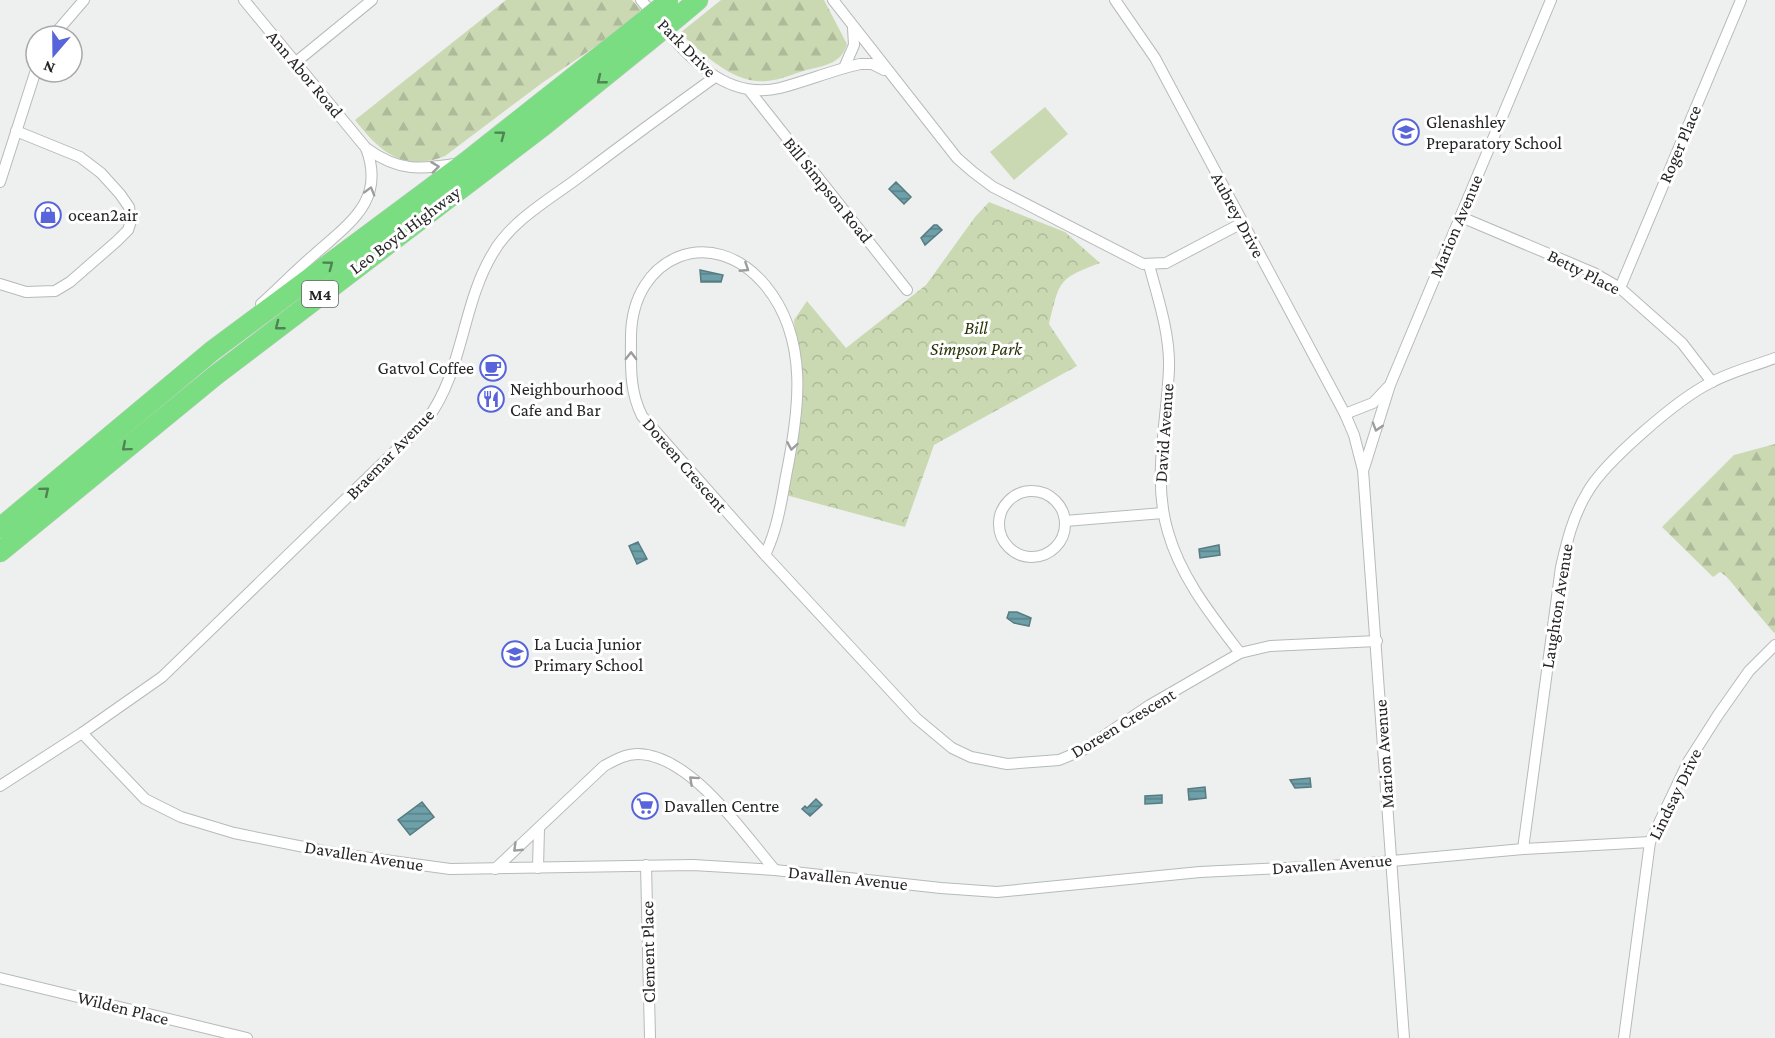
<svg xmlns="http://www.w3.org/2000/svg" width="1775" height="1038" viewBox="0 0 1775 1038" font-family="'Crimson Pro',serif">
	<style>
		.forest { fill: url(#forest-firs) }
		.park { fill: url(#park-crowns) }
		.pitch { fill: #cbd9b3 }
		.water { fill: url(#water-rules); stroke: #577b81; stroke-width: 1.5 }
		.lines { fill: none; stroke-linecap: round; stroke-linejoin: round }
		.street-casing { stroke: #b6bab8; stroke-width: 12 }
		.highway-casing { stroke: #cbcbcb; stroke-width: 21 }
		.street { stroke: #fff; stroke-width: 10 }
		.highway { stroke: #7bdd82; stroke-width: 20 }
		.highway-bridge-casing { stroke: #cbcbcb; stroke-width: 21; stroke-linecap: butt }
		.highway-bridge { stroke: #7bdd82; stroke-width: 20 }
		.oneway { stroke: #508254 }
		.oneway2 { stroke: #9d9d9d }
		.labels { text-anchor: middle; dominant-baseline: central; stroke-width: 6; stroke-linejoin: round; paint-order: stroke }
		.shield { fill: #fff; stroke: #666766; stroke-width: 1.5 }
		.shield-label { font-size: 16px; font-weight: bold; fill: #252625 }
		.street-label { font-size: 18px; fill: #252625; stroke: #fff }
		.poi-label { font-size: 18px; fill: #252625; stroke: #fff; text-anchor: start }
		.park-label { font-size: 18px; font-style: italic; fill: #273406; stroke: #fff }
	</style>
	<defs>
		<pattern id="forest-firs" width="22" height="20" patternUnits="userSpaceOnUse" patternTransform="scale(1.5)"><rect width="22" height="20" fill="#cbd9b3"/><path d="M5 1l3.5 6h-7zM16 11l3.5 6h-7z" fill="#aeba9a"/></pattern>
		<pattern id="park-crowns" width="20" height="18" patternUnits="userSpaceOnUse" patternTransform="scale(1.5)"><rect width="20" height="18" fill="#cbd9b3"/><path d="M2 6a3 3 0 1 1 6 0M12 15a3 3 0 1 1 6 0" fill="none" stroke="#aeba9a"/></pattern>
		<pattern id="water-rules" width="6" height="5" patternUnits="userSpaceOnUse" patternTransform="scale(1.5)"><rect width="6" height="5" fill="#6da0a9"/><path d="M0 2.5h6" fill="none" stroke="#598289"/></pattern>
	</defs>
	<rect width="100%" height="100%" fill="#edf0ef"/>
	<g class="forest">
		<path d="M506,0H632L641,10L618,31L542,83L445,156C403,173 379,151 355,120Z"/>
		<path d="M721,0H824L847,44C842,62 828,65 811,69C797,72 782,80 767,81C732,84 704,54 680,33Z"/>
		<path d="M1775,444V632L1774,633L1726,576L1720,572L1713,577L1662,527L1734,455Z"/>
	</g>
	<path class="park" d="M989,202L1065,232L1100,263C1057,279 1060,281 1049,324L1077,366L934,445L905,527L782,494L798,370L794,320L807,301L846,348L926,285L975,217Z"/>
	<path class="pitch" d="M1045,107L1068,134L1014,180L990,152Z"/>
	<g class="water">
		<path d="M896,182L911,197L904,204L889,189Z"/>
		<path d="M934,225H937L942,230L925,245L921,238Z"/>
		<path d="M700,270L723,275L721,282H701Z"/>
		<path d="M638,542L647,559L637,564L629,546Z"/>
		<path d="M1219,545L1220,555L1200,558L1199,549Z"/>
		<path d="M1009,612H1017L1031,618L1029,626L1014,623L1007,618Z"/>
		<path d="M1310,778L1311,787L1295,788L1290,780Z"/>
		<path d="M1205,787L1206,798L1189,800L1188,789Z"/>
		<path d="M1162,795V803L1145,804V796Z"/>
		<path d="M816,799L822,805L810,816L802,809L805,806L807,808Z"/>
		<path d="M422,802L434,817L410,835L398,820Z"/>
	</g>
	<g class="lines">
		<g class="street-casing">
			<g id="street">
				<path d="M244,0L366,148C399,172 421,170 460,163"/>
				<path d="M641,0C677,42 717,103 780,88C807,81 833,70 860,64H872L884,70"/>
				<path d="M833,0L957,158L973,172L993,187L1143,264L1166,263L1242,223"/>
				<path d="M1115,0L1155,58L1345,414L1354,435L1363,470L1404,1038"/>
				<path d="M53,36L84,0"/>
				<path d="M296,62L372,0"/>
				<path d="M844,68L854,45L853,28"/>
				<path d="M749,90L907,290"/>
				<path d="M0,182L36,70"/>
				<path d="M1461,217L1594,273L1620,288L1682,343L1712,382"/>
				<path d="M1149,265C1158,298 1170,334 1169,368C1167,423 1152,479 1168,532C1181,578 1212,616 1240,653"/>
				<path d="M0,284L26,292L55,291L70,282L117,241L128,230L131,221L129,207L120,194L101,173L80,157L16,131"/>
				<path d="M1620,288L1741,0"/>
				<path d="M261,304C279,288 296,270 315,254C350,223 386,200 366,148"/>
				<path d="M1345,414L1373,403L1388,387"/>
				<path d="M1364,468L1390,385L1551,0"/>
				<circle cx="1032" cy="524" r="33"/>
				<path d="M1065,521L1163,513"/>
				<path d="M765,555C777,530 781,504 786,476C799,412 810,339 765,285C712,222 632,256 631,336C631,365 629,390 642,416L765,555L916,718L952,748L971,757L1007,764L1059,760L1083,750L1150,705L1240,653L1270,646L1377,641"/>
				<path d="M82,733L145,799L181,817L234,833L334,853L450,869L693,865L775,870L941,888L997,892L1200,872L1348,865L1523,849L1650,842"/>
				<path d="M0,786L82,733L162,677L426,421C464,371 461,306 493,253C511,221 550,199 578,178C623,144 669,110 715,77"/>
				<path d="M1523,849L1561,567C1567,541 1573,516 1587,493C1604,462 1678,399 1710,383C1730,372 1754,366 1775,358"/>
				<path d="M646,865L650,1038"/>
				<path d="M538,868L539,828"/>
				<path d="M495,869L604,766C615,760 625,754 638,754C691,755 743,833 775,870"/>
				<path d="M0,978L247,1038"/>
				<path d="M1624,1038L1650,842L1688,762L1718,715L1749,671L1775,645"/>
			</g>
		</g>
		<g class="highway-casing">
			<g id="highway">
				<path d="M679,16L698,0"/>
				<path d="M0,528L212,351L466,162L638,26"/>
				<path d="M0,552L216,375L542,127L646,43"/>
			</g>
		</g>
		<use href="#street" class="street"/>
		<use href="#highway" class="highway"/>
		<g class="highway-bridge-casing">
			<g id="highway-bridge">
				<path d="M638,26L668,2"/>
				<path d="M646,43L679,16"/>
			</g>
		</g>
		<use href="#highway-bridge" class="highway-bridge"/>
	</g>
	<defs><path id="oneway-chevron" d="M-2-3.5L2.5 0L-2 3.5" fill="none" stroke-width="1.6" stroke-linecap="round" stroke-linejoin="round" transform="scale(1.5)"/></defs>
	<g class="oneway">
		<use href="#oneway-chevron" transform="translate(601 80) rotate(141)"/>
		<use href="#oneway-chevron" transform="translate(501 135) rotate(-37)"/>
		<use href="#oneway-chevron" transform="translate(329 265) rotate(-37)"/>
		<use href="#oneway-chevron" transform="translate(279 326) rotate(142)"/>
		<use href="#oneway-chevron" transform="translate(126 447) rotate(140)"/>
		<use href="#oneway-chevron" transform="translate(45 491) rotate(-40)"/>
	</g>
	<g class="oneway2">
		<use href="#oneway-chevron" transform="translate(435 167) rotate(-7)"/>
		<use href="#oneway-chevron" transform="translate(370 191) rotate(-74)"/>
		<use href="#oneway-chevron" transform="translate(745 268) rotate(33)"/>
		<use href="#oneway-chevron" transform="translate(631 356) rotate(-89)"/>
		<use href="#oneway-chevron" transform="translate(1377 427) rotate(107)"/>
		<use href="#oneway-chevron" transform="translate(792 446) rotate(100)"/>
		<use href="#oneway-chevron" transform="translate(693 780) rotate(-138)"/>
		<use href="#oneway-chevron" transform="translate(517 848) rotate(136)"/>
	</g>
	<defs>
		<g id="school-ring" transform="scale(1.35)"><circle r="9.5" fill="#fff" stroke="#5764da" stroke-width="1.5"/><path d="M0-5L7-2L0 1L-7-2ZM-4 1L0 2.5L4 1V4Q0 6-4 4Z" fill="#5764da"/></g>
		<g id="shop-ring" transform="scale(1.35)"><circle r="9.5" fill="#fff" stroke="#5764da" stroke-width="1.5"/><path d="M-5-2.5h2.3a2.7 3.5 0 0 1 5.4 0H5L5.5 6h-11ZM-1.5-2.5h3a1.5 2.3 0 0 0-3 0Z" fill="#5764da"/></g>
		<g id="cafe-ring" transform="scale(1.35)"><circle r="9.5" fill="#fff" stroke="#5764da" stroke-width="1.5"/><path d="M-5.5-4.5H6V0H3Q3 3.5 0 3.5H-2.5Q-5.5 3.5-5.5 0ZM3-3.2v2h1.7v-2ZM-6 4.5H4V6H-6Z" fill="#5764da"/></g>
		<g id="restaurant-ring" transform="scale(1.35)"><circle r="9.5" fill="#fff" stroke="#5764da" stroke-width="1.5"/><path d="M-5-6h1v4h1v-4h1v4h1v-4h1v5L-1.5 .5V6h-2V.5L-5-1ZM5-6V6H3V1.5H1.5Q1.5-4 5-6Z" fill="#5764da"/></g>
		<g id="supermarket-ring" transform="scale(1.35)"><circle r="9.5" fill="#fff" stroke="#5764da" stroke-width="1.5"/><path d="M-6-5.5h2.5l.6 2H6L4.5 2H-2.5L-4.4-4H-6ZM-1.5 3.2a1.3 1.3 0 1 0 .1 0ZM3 3.2a1.3 1.3 0 1 0 .1 0Z" fill="#5764da"/></g>
	</defs>
	<g fill-rule="evenodd">
		<use href="#school-ring" x="1406" y="132"/>
		<use href="#shop-ring" x="48" y="215"/>
		<use href="#cafe-ring" x="493" y="368"/>
		<use href="#restaurant-ring" x="491" y="399"/>
		<use href="#school-ring" x="515" y="654"/>
		<use href="#supermarket-ring" x="645" y="806"/>
	</g>
	<g class="labels">
		<rect class="shield" x="302" y="281" width="36" height="26" rx="4.5"/>
		<g class="shield-label">
			<text x="320" y="294">M4</text>
		</g>
		<g class="street-label">
			<text transform="translate(687 48) rotate(45)">Park Drive</text>
			<text transform="translate(305 74) rotate(50)">Ann Abor Road</text>
			<text transform="translate(1680 144) rotate(-67)">Roger Place</text>
			<text transform="translate(828 190) rotate(51)">Bill Simpson Road</text>
			<text transform="translate(1238 215) rotate(62)">Aubrey Drive</text>
			<text transform="translate(1456 226) rotate(-67)">Marion Avenue</text>
			<text transform="translate(405 230) rotate(-37)">Leo Boyd Highway</text>
			<text transform="translate(1584 272) rotate(27)">Betty Place</text>
			<text transform="translate(1164 433) rotate(-86)">David Avenue</text>
			<text transform="translate(390 454) rotate(-46)">Braemar Avenue</text>
			<text transform="translate(685 465) rotate(49)">Doreen Crescent</text>
			<text transform="translate(1557 606) rotate(-81)">Laughton Avenue</text>
			<text transform="translate(1123 723) rotate(-31)">Doreen Crescent</text>
			<text transform="translate(1384 754) rotate(-94)">Marion Avenue</text>
			<text transform="translate(1675 794) rotate(-64)">Lindsay Drive</text>
			<text transform="translate(364 856) rotate(9)">Davallen Avenue</text>
			<text transform="translate(1332 864) rotate(-4)">Davallen Avenue</text>
			<text transform="translate(848 878) rotate(6)">Davallen Avenue</text>
			<text transform="translate(648 952) rotate(-91)">Clement Place</text>
			<text transform="translate(123 1008) rotate(14)">Wilden Place</text>
		</g>
		<g class="poi-label">
			<text x="1426" y="122">Glenashley<tspan x="1426" dy="21">Preparatory School</tspan></text>
			<text x="68" y="215">ocean2air</text>
			<text x="474" y="368" text-anchor="end">Gatvol Coffee</text>
			<text x="510" y="389">Neighbourhood<tspan x="510" dy="21">Cafe and Bar</tspan></text>
			<text x="534" y="644">La Lucia Junior<tspan x="534" dy="21">Primary School</tspan></text>
			<text x="664" y="806">Davallen Centre</text>
		</g>
		<g class="park-label">
			<text x="976" y="328">Bill<tspan x="976" dy="21">Simpson Park</tspan></text>
		</g>
	</g>
	<g transform="translate(54 54) rotate(200)"><circle r="28" fill="#ffffff" stroke="#a8a8a8" stroke-width="1.5"/>
	<path d="M0-4.5L10 22L0 15L-10 22Z" fill="#5764da"/>
	<text y="-9" font-size="16" font-weight="bold" text-anchor="middle" fill="#252625">N</text>
	</g>
</svg>
